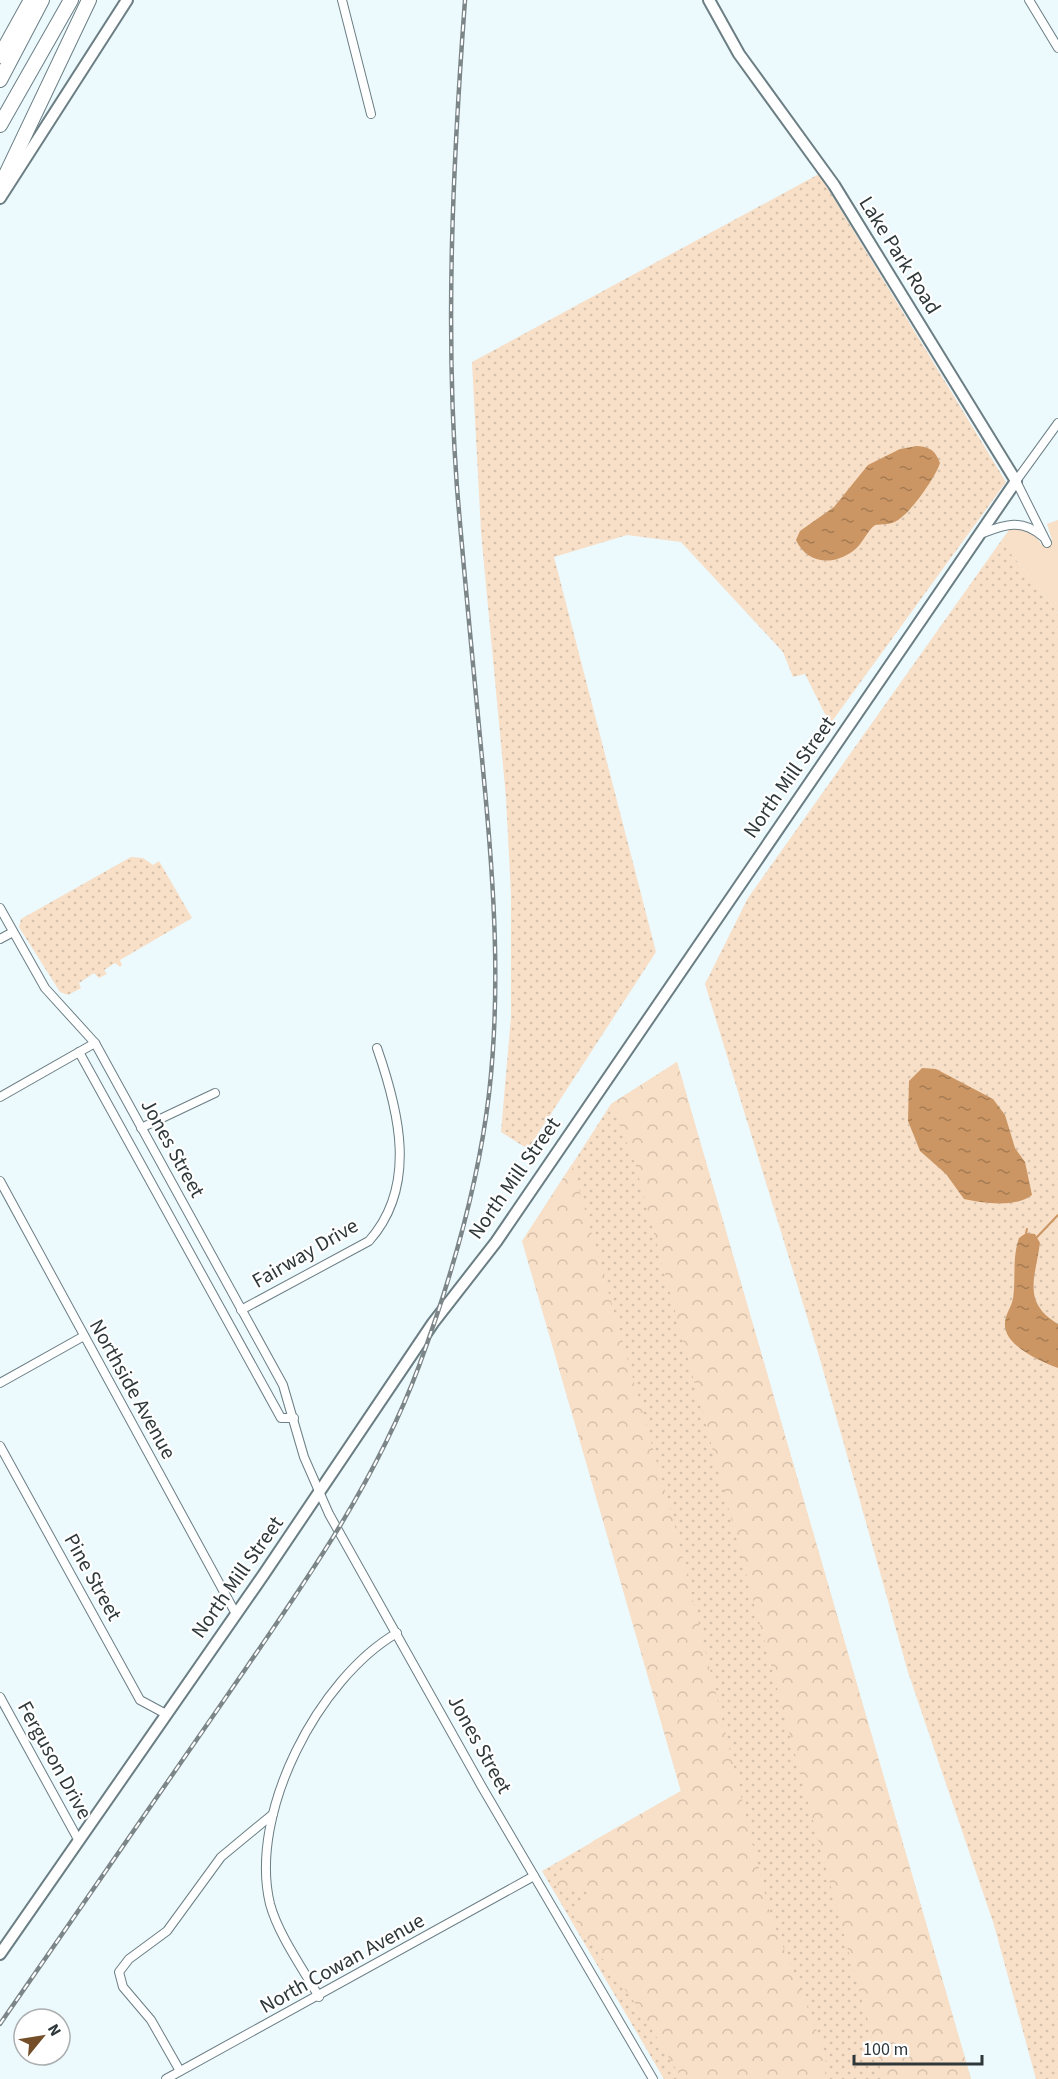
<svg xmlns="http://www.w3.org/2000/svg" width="1058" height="2079" viewBox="0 0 1058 2079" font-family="'Source Sans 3',sans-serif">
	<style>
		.grass { fill: url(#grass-dots) }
		.forest { fill: url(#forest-crowns) }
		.park { fill: #f8dfc7 }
		.water { fill: url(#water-ripples) }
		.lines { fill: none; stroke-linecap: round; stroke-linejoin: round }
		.stream { stroke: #cb9663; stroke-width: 2 }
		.minor-casing { stroke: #6a7e84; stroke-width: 10 }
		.secondary-casing { stroke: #6a7e84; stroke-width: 14 }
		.motorway-casing { stroke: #6a7e84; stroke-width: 16 }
		.minor { stroke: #fff; stroke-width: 8 }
		.secondary { stroke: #fff; stroke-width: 10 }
		.motorway { stroke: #fff; stroke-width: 14 }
		.rail-casing { stroke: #7c8689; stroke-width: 4.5 }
		.rail { stroke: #fff; stroke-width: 2; stroke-dasharray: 7; stroke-linecap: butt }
		.labels { text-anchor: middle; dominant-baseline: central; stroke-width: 4.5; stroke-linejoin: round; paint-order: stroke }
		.street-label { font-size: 21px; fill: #2e3739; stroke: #fff }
	</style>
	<defs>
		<pattern id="grass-dots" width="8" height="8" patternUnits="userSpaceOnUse" patternTransform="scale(1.5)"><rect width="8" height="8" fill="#f8dfc7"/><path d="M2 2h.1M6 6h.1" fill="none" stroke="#d5c0ac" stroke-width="1.8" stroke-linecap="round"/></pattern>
		<pattern id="forest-crowns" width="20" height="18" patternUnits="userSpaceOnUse" patternTransform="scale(1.5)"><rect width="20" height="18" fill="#f8dfc7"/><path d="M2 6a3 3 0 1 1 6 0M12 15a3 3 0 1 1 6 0" fill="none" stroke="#d5c0ac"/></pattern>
		<pattern id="water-ripples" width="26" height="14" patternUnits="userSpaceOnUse" patternTransform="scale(1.5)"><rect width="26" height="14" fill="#cb9663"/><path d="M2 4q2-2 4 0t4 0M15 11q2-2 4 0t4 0" fill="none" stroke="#a57b53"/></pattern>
	</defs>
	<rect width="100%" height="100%" fill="#ecf9fd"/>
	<g class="grass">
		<path d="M819,174L1006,482L830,724L805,674L793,677L783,652L681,542L627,535L554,557L656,952L528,1149L501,1132L511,1017V894L506,797L481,532L472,362Z"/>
		<path d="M1001,541L1058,613V2079H1036L994,1925L908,1672L820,1359L705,984L748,898Z"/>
		<path d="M131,857L143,858L153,865L159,861L192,918L120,960L122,965L120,967L115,963L104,970L107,974L99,978L94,973L79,983L81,988L68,995L60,992L19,927L21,919Z"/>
		<path d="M677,1062L971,2079H664L542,1871L681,1791L523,1241L611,1104Z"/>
	</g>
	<g class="forest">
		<path d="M677,1062L971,2079H883L635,1163L611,1104Z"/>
		<path d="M572,1164L673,1519L770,1914L826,2054L825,2079H682L640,2010L579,1927L571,1910L590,1892L559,1887L556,1883L593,1841L681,1791L522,1241Z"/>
	</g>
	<path class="park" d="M1058,520V613L1001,541L1011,527C1025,527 1035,534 1042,545L1052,540L1047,524Z"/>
	<g class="water">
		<path d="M917,446C930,447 935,450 940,463C935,478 912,511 898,520C892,525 882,524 875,525C866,532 863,544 853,551C833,566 807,564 796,540L800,531L834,507L868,465L900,449Z"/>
		<path d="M922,1068L936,1069L993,1099L1005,1115L1015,1148L1025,1162L1032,1195C1016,1208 982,1203 964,1199L946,1174L920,1151L908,1121L909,1081Z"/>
		<path d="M1026,1233L1035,1234L1040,1243C1035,1279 1022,1302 1058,1324V1368C1041,1362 1006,1346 1005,1326C1004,1316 1011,1308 1013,1299C1016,1278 1012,1258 1019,1238Z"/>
	</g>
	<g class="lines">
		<g class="stream">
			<path d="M1026,1233L1027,1229"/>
			<path d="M1037,1237L1058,1215"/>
		</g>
		<g class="minor-casing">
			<g id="minor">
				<path d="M342,0L371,114"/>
				<path d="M1029,0L1058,48"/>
				<path d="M983,533C1006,524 1022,519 1042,536"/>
				<path d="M1047,543L1016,481L1058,423"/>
				<path d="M0,908L45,988L95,1043L283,1385L304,1457L329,1514L482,1787L653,2079"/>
				<path d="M0,939L13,932"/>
				<path d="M79,1052L281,1418H294"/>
				<path d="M0,1097L95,1043"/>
				<path d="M141,1128L215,1093"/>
				<path d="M0,1181L236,1614"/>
				<path d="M241,1310L369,1241C418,1186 399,1111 377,1048"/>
				<path d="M0,1383L84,1336"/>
				<path d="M0,1446L140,1700L166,1714"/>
				<path d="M0,1697L79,1841"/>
				<path d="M319,1997C303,1969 278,1934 270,1904C248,1813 319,1678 397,1633"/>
				<path d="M180,2071L151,2020L123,1987L119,1972L129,1959L167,1931L221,1857L273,1814"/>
				<path d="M166,2079L534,1876"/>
			</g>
		</g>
		<g class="secondary-casing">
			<g id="secondary">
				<path d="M0,198L127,0"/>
				<path d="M0,1954L264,1574L433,1323L496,1242L1016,481L834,185L739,54L709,0"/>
			</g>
		</g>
		<g class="motorway-casing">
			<g id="motorway">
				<path d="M0,56L31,0"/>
				<path d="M0,80L42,0"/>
				<path d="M0,125L71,0"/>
				<path d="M0,187L89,0"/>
			</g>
		</g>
		<use href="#minor" class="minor"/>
		<use href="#secondary" class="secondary"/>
		<use href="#motorway" class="motorway"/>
		<g class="rail-casing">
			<path id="rail" d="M0,2024C74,1917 148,1810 222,1703C296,1595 373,1490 419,1366C451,1279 478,1187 489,1094C501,989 494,884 484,780C475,683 465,585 457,488C445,326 453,162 465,0"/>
		</g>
		<use href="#rail" class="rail"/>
	</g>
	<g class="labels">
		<g class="street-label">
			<text transform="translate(900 255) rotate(58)">Lake Park Road</text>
			<text transform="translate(789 777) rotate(-55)">North Mill Street</text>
			<text transform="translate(173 1148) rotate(61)">Jones Street</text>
			<text transform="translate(514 1178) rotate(-55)">North Mill Street</text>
			<text transform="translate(305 1253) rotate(-30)">Fairway Drive</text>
			<text transform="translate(133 1389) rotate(61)">Northside Avenue</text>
			<text transform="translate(93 1577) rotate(61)">Pine Street</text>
			<text transform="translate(237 1577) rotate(-55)">North Mill Street</text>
			<text transform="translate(480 1744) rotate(61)">Jones Street</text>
			<text transform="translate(55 1760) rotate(61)">Ferguson Drive</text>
			<text transform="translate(342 1963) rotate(-29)">North Cowan Avenue</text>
		</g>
	</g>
	<g transform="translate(42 2037) rotate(60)"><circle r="28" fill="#ffffff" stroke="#abafb0" stroke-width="1.5"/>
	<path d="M0-4.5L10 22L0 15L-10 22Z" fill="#734e29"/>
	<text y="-9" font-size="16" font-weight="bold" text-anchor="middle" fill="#2e3739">N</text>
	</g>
	<path d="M854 2055v9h128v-9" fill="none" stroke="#2e3739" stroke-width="3"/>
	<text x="863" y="2055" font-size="18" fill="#2e3739" stroke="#ffffff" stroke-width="4.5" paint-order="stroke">100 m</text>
</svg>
